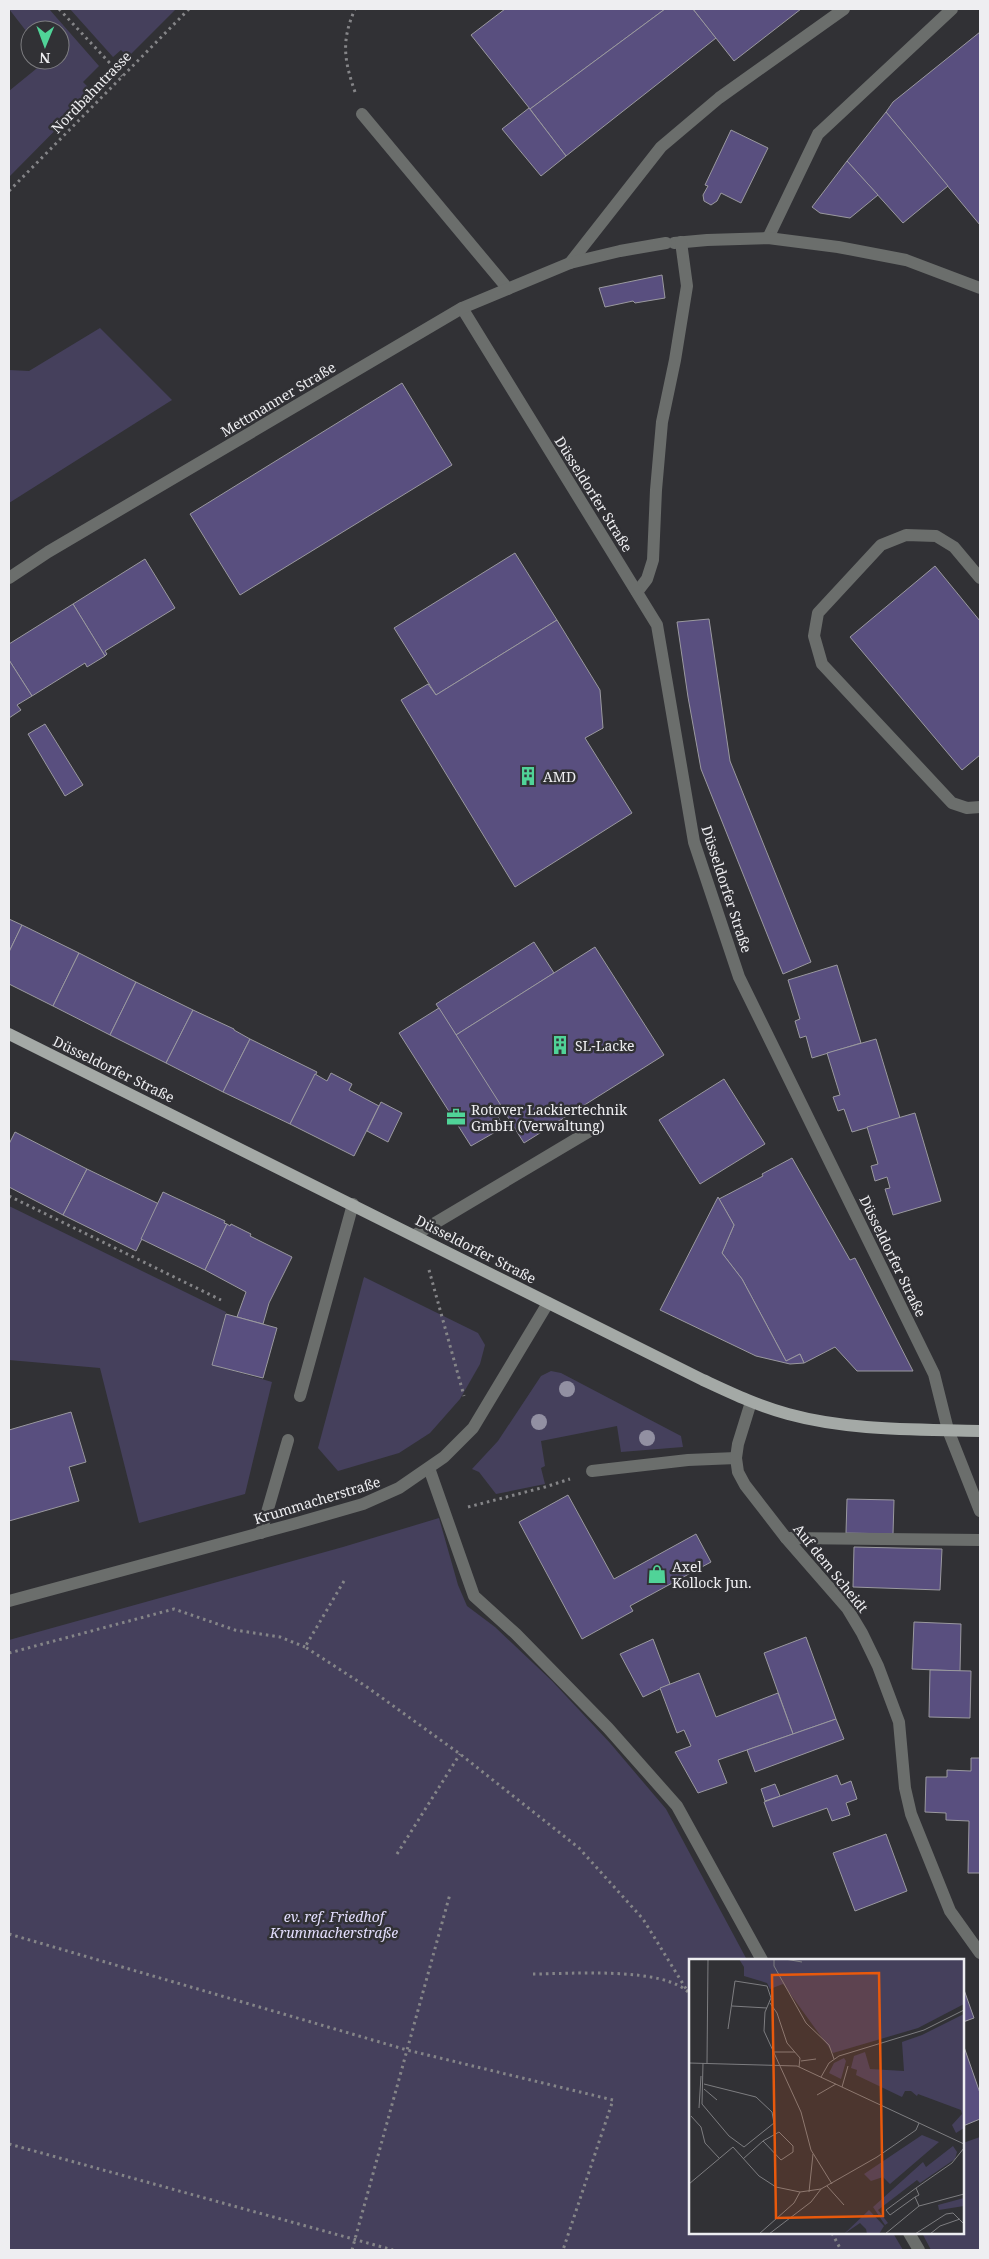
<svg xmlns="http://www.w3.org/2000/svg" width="989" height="2259" viewBox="0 0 989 2259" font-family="'Noto Serif',serif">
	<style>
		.green { fill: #45405c }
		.building { fill: #594f7f; stroke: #9a999f }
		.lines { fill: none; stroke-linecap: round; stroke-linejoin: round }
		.path { stroke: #858588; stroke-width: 3; stroke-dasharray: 2.5 4; stroke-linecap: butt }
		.lane { stroke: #6b6e6c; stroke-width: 12 }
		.street { stroke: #6b6e6c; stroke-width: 12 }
		.primary { stroke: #a4a9a6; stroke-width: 12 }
		.tree { fill: #9290a2 }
		.labels { text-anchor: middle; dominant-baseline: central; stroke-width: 5; stroke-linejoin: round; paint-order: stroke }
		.street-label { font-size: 14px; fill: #eeeef1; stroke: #313135 }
		.poi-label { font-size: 14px; fill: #eeeef1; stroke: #313135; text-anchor: start }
		.park-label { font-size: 14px; font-style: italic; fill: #e2ddfc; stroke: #313135 }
		.inset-road { fill: none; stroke: #7d7d80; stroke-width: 1 }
		.view { fill: #e8590c; fill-opacity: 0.15; stroke: #e8590c; stroke-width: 2.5 }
		.inset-edge { fill: none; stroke: #eeeef1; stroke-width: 2.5 }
	</style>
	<rect width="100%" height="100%" fill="#313135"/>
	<g class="green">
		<path d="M9,9H49L99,66L83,82L93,92L9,177V91L47,60H60V30H30V36Z"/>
		<path d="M70,9H176L128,57L121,50L113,57Z"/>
		<path d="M100,328L172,400L9,503V370L29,371Z"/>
		<path d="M9,1206L226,1312L213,1365L272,1382L245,1494L139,1523L100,1368L9,1360Z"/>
		<path d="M364,1277L478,1333L485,1345L480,1364L460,1399L430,1433L399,1453L338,1471L318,1448Z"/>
		<path d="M551,1371L561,1373L681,1436L683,1447L621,1452L617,1426L541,1441L545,1466L541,1468L545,1484L496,1494L479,1472L472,1469L498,1441L541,1376Z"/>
		<path d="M439,1518L458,1585L467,1606L495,1627L552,1681L610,1743L666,1809L747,1960H690V2233H893L903,2250H9V1640L343,1547Z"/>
		<path d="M980,2137V2250H931L922,2233H963V2143Z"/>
	</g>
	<g class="building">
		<path d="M505,9H665L530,109L471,35Z"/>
		<path d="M665,9H693L716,38L566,156L530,109Z"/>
		<path d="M693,9H801L734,61Z"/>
		<path d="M980,32V225L886,112L893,102Z"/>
		<path d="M529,108L566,156L541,176L502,129Z"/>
		<path d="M886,112L948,186L903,223L847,161Z"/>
		<path d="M731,130L768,148L741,203L721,193L717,201L711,205L704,201L703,195L708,186L705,185Z"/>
		<path d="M847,161L878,195L850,218L820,213L812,207Z"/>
		<path d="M662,275L665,298L635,303L633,301L605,307L599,288Z"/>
		<path d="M402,383L452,465L240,595L190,514Z"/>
		<path d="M515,553L557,620L436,695L394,628Z"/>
		<path d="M145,559L175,608L105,651L107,654L105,656L73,604Z"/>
		<path d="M935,566L980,621V755L962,770L850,637Z"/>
		<path d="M73,604L105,656L87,667L85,663L32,696L9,660V644Z"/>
		<path d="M709,619L730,761L811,962L783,974L701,769L688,697L677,622Z"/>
		<path d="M557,620L600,690L603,728L585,738L632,813L515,887L401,700L428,684L436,695Z"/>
		<path d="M9,660L32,696L17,705L21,710L9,718Z"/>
		<path d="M45,724L83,785L65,796L28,734Z"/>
		<path d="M9,919L22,925L9,952Z"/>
		<path d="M22,925L79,953L53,1006L9,984V952Z"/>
		<path d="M534,942L554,973L456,1035L436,1004Z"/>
		<path d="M595,947L664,1055L524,1143L456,1035Z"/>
		<path d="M79,953L136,982L110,1035L53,1006Z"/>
		<path d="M837,965L861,1043L812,1058L806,1036L800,1038L795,1021L800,1019L788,980Z"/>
		<path d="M136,982L193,1010L166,1063L110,1035Z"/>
		<path d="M439,1008L502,1107L495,1112L504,1127L471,1146L399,1033Z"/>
		<path d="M193,1010L234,1029V1030L250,1039L223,1092L166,1063Z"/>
		<path d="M250,1039L317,1072L290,1124L223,1092Z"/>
		<path d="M876,1039L900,1118L852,1132L844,1109L838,1111L833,1097L840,1095L827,1053Z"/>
		<path d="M331,1073L352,1084L349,1090L379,1106L354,1156L290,1124L315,1074L327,1081Z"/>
		<path d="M724,1079L765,1144L700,1184L659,1120Z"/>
		<path d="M381,1102L402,1113L388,1142L367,1131Z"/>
		<path d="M915,1113L941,1201L893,1215L885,1189L890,1188L887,1177L875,1181L871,1166L878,1164L867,1127Z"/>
		<path d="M15,1132L87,1169L63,1215L9,1187V1144Z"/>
		<path d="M792,1158L850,1260L855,1258L913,1371H857L835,1347L804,1363L800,1354L786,1361L742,1279L722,1253L734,1225L719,1199L763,1176L762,1174Z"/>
		<path d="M87,1169L159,1204L136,1251L63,1215Z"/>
		<path d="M163,1192L225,1221L224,1223L227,1224L205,1270L141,1239Z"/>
		<path d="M718,1197L734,1225L722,1253L742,1279L786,1361L800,1354L804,1363L790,1364L756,1356L660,1310Z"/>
		<path d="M227,1224L230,1226L231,1224L251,1234L250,1236L292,1257L269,1303L263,1324L237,1317L246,1292L205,1270Z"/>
		<path d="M226,1314L277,1328L263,1378L212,1365Z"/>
		<path d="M71,1412L86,1462L69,1467L79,1501L9,1521V1430Z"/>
		<path d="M568,1495L614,1579L696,1534L711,1562L630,1606L633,1611L582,1639L519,1522Z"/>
		<path d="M847,1499L894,1500L893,1534L846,1533Z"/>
		<path d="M854,1547L942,1549L940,1590L853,1587Z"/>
		<path d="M914,1622L961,1624L960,1671L912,1669Z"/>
		<path d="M806,1637L836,1719L793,1734L764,1653Z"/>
		<path d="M653,1639L670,1684L643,1697L620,1654Z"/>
		<path d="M930,1670L971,1671L970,1718L929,1717Z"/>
		<path d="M699,1673L716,1717L778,1693L793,1734L718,1760L727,1783L698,1793L675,1752L691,1746L684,1730L677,1733L660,1688Z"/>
		<path d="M836,1719L844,1739L755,1772L747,1750Z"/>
		<path d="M971,1758H980V1873H968L969,1821L946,1820V1813L925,1812L926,1777H947V1770L971,1771Z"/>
		<path d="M837,1775L841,1785L851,1781L857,1799L846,1803L850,1815L832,1821L827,1808L773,1827L764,1802Z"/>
		<path d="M775,1784L780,1796L765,1801L761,1789Z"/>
		<path d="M886,1834L907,1891L855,1911L833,1853Z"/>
		<path d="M963,1987L974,2018L963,2022Z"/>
		<path d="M963,2044L980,2093V2119L963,2126Z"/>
	</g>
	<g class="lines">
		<g class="path">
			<path d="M59,9L122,76"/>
			<path d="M355,92C344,60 341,41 355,9"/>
			<path d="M9,191L189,9"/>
			<path d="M9,1196L221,1300"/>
			<path d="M429,1270L464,1396"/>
			<path d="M468,1507L545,1487L570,1479"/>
			<path d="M344,1581L305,1647L367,1687L460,1754L579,1848L643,1919L688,1992"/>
			<path d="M9,1653L174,1609L235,1630L280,1637L305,1647"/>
			<path d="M397,1854L460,1754"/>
			<path d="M9,1934L407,2050L613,2100L563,2250"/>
			<path d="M533,1974C569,1974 666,1966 690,1994"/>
			<path d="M9,2144L393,2250"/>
			<path d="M832,2233L841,2250"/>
			<path d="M352,2250L450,1894"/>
		</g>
		<g class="lane">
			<path d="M362,114L508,289"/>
			<path d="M768,238L818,134L952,9"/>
			<path d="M674,243L707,240L768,238L838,247L906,260L980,288"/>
			<path d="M570,263L661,147L719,98L844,9"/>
			<path d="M980,578L954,547L936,536L906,535L881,545L818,613L814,636L822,664L952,803L967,808L980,807"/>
			<path d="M637,592L647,579L653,560L656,490L662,422L675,360L687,286L681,242"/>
			<path d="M415,1235L588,1132"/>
			<path d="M300,1396L353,1204"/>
			<path d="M429,1468L474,1596L516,1634L608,1728L677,1806L762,1960"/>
			<path d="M592,1471L688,1460L736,1458"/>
			<path d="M261,1533L288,1440"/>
			<path d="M786,1538L980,1540"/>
			<path d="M909,2233L919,2250"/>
		</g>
		<g class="street">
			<path d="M462,308L657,625L694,842L739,977L934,1374L948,1430L980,1511"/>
			<path d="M9,578L48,552L462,308L570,263L620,251L666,243"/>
			<path d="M751,1402L738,1444L736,1458L738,1472L745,1485L786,1538L847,1608L862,1633L878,1666L899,1722L905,1788L911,1814L950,1911L980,1953"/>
			<path d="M9,1601L297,1523L363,1504L399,1488L444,1457L473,1428L548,1303"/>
		</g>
		<path class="primary" d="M9,1034L703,1380C731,1393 758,1406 788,1414C850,1431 916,1429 980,1431"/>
	</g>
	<g class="tree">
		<circle cx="567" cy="1389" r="8"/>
		<circle cx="539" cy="1422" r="8"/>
		<circle cx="647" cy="1438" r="8"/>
	</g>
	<defs>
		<g id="building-bare" transform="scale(1.5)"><path d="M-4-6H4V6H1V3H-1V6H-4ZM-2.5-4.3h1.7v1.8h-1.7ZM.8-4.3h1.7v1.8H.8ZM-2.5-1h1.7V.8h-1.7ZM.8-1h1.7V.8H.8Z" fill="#50d398" stroke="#313135" stroke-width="2.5" paint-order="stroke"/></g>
		<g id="office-bare" transform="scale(1.5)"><path d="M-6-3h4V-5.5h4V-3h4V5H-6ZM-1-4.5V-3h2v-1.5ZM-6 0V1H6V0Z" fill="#50d398" stroke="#313135" stroke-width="2.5" paint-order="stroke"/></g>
		<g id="shop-bare" transform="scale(1.5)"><path d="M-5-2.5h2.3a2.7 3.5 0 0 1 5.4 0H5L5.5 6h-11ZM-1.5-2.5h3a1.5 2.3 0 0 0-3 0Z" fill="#50d398" stroke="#313135" stroke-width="2.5" paint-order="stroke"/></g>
	</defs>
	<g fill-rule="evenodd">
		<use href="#building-bare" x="528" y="776"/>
		<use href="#building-bare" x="560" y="1045"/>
		<use href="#office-bare" x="456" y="1117"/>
		<use href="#shop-bare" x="657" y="1574"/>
	</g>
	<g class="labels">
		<g class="street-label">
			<text transform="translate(91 92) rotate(-46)">Nordbahntrasse</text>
			<text transform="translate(278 399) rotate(-31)">Mettmanner Straße</text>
			<text transform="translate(594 494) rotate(58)">Düsseldorfer Straße</text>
			<text transform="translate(727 889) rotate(72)">Düsseldorfer Straße</text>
			<text transform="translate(114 1069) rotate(26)">Düsseldorfer Straße</text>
			<text transform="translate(476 1249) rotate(27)">Düsseldorfer Straße</text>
			<text transform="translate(893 1256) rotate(64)">Düsseldorfer Straße</text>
			<text transform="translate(317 1500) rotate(-17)">Krummacherstraße</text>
			<text transform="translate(831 1568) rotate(51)">Auf dem Scheidt</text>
		</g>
		<g class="poi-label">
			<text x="543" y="776">AMD</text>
			<text x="575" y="1045">SL-Lacke</text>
			<text x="471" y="1109">Rotover Lackiertechnik<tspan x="471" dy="16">GmbH (Verwaltung)</tspan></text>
			<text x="672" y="1566">Axel<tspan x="672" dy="16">Kollock Jun.</tspan></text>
		</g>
		<g class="park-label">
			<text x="334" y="1916">ev. ref. Friedhof<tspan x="334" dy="16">Krummacherstraße</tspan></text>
		</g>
	</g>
	<g transform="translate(689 1959)">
		<rect width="275" height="275" fill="#313135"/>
		<path d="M50,0H275V45L229,69L144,94L94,25L81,30L78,24L55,17V8ZM275,55V169L267,174L263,166L273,155L272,151L229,135L228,137L222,132H216L213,138L167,116L168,111L162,109L165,97L176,93L181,110L215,112L213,83L233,76ZM155,99L157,102L152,120L140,114L145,104ZM233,176L250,183L201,225L194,218L182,222L175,215ZM264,187L268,193L266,200L231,224L228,221L189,251L199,264L196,266L184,248L234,203L237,208ZM275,239V247L250,251L249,246ZM180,251L195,267L190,275H178L177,270L171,264L155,275Z" fill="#45405c"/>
		<path class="inset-road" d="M85,0V7L117,64L140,86L145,100M96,0L113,3M81,44L88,54L98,84L111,99L110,108M43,47L78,49M39,70L46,22L78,27L82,39L76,53L75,72L112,153L122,191L143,225M84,93H106M112,102L127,100M0,104L108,107L275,185M14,104L13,145L40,177L55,188L85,164L83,153L67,138L15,125M18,104L19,0M132,118L140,104L150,97L235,71L275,51M153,128L159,107M15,130L28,141M128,136L147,125M10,149L12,117M2,157L12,168L16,184L30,199M54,200L74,182L92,201L104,193V187L90,173L74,182M0,225L44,188L70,217L87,228L111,233L132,230L188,198L227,171L230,164M138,227L155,246M120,233L124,195M226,238L201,256L197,251L227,229M230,247L226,238L230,236L227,229L263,204L275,189M70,275L105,244L111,233M80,275L122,243L132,230M196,275L230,247L275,235M226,275L257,255L264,254L275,265M241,275L251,267L271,260"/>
		<path class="view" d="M190,14L194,257L87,259L83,16Z"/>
		<rect width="275" height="275" class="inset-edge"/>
	</g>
	<rect width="989" height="2259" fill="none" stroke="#eeeef1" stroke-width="20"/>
	<g transform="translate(45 45) rotate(181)"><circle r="24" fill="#313135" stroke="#7d7d80"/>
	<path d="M0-4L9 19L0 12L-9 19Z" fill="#50d398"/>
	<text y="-8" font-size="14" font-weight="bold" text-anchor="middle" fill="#eeeef1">N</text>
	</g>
</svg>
